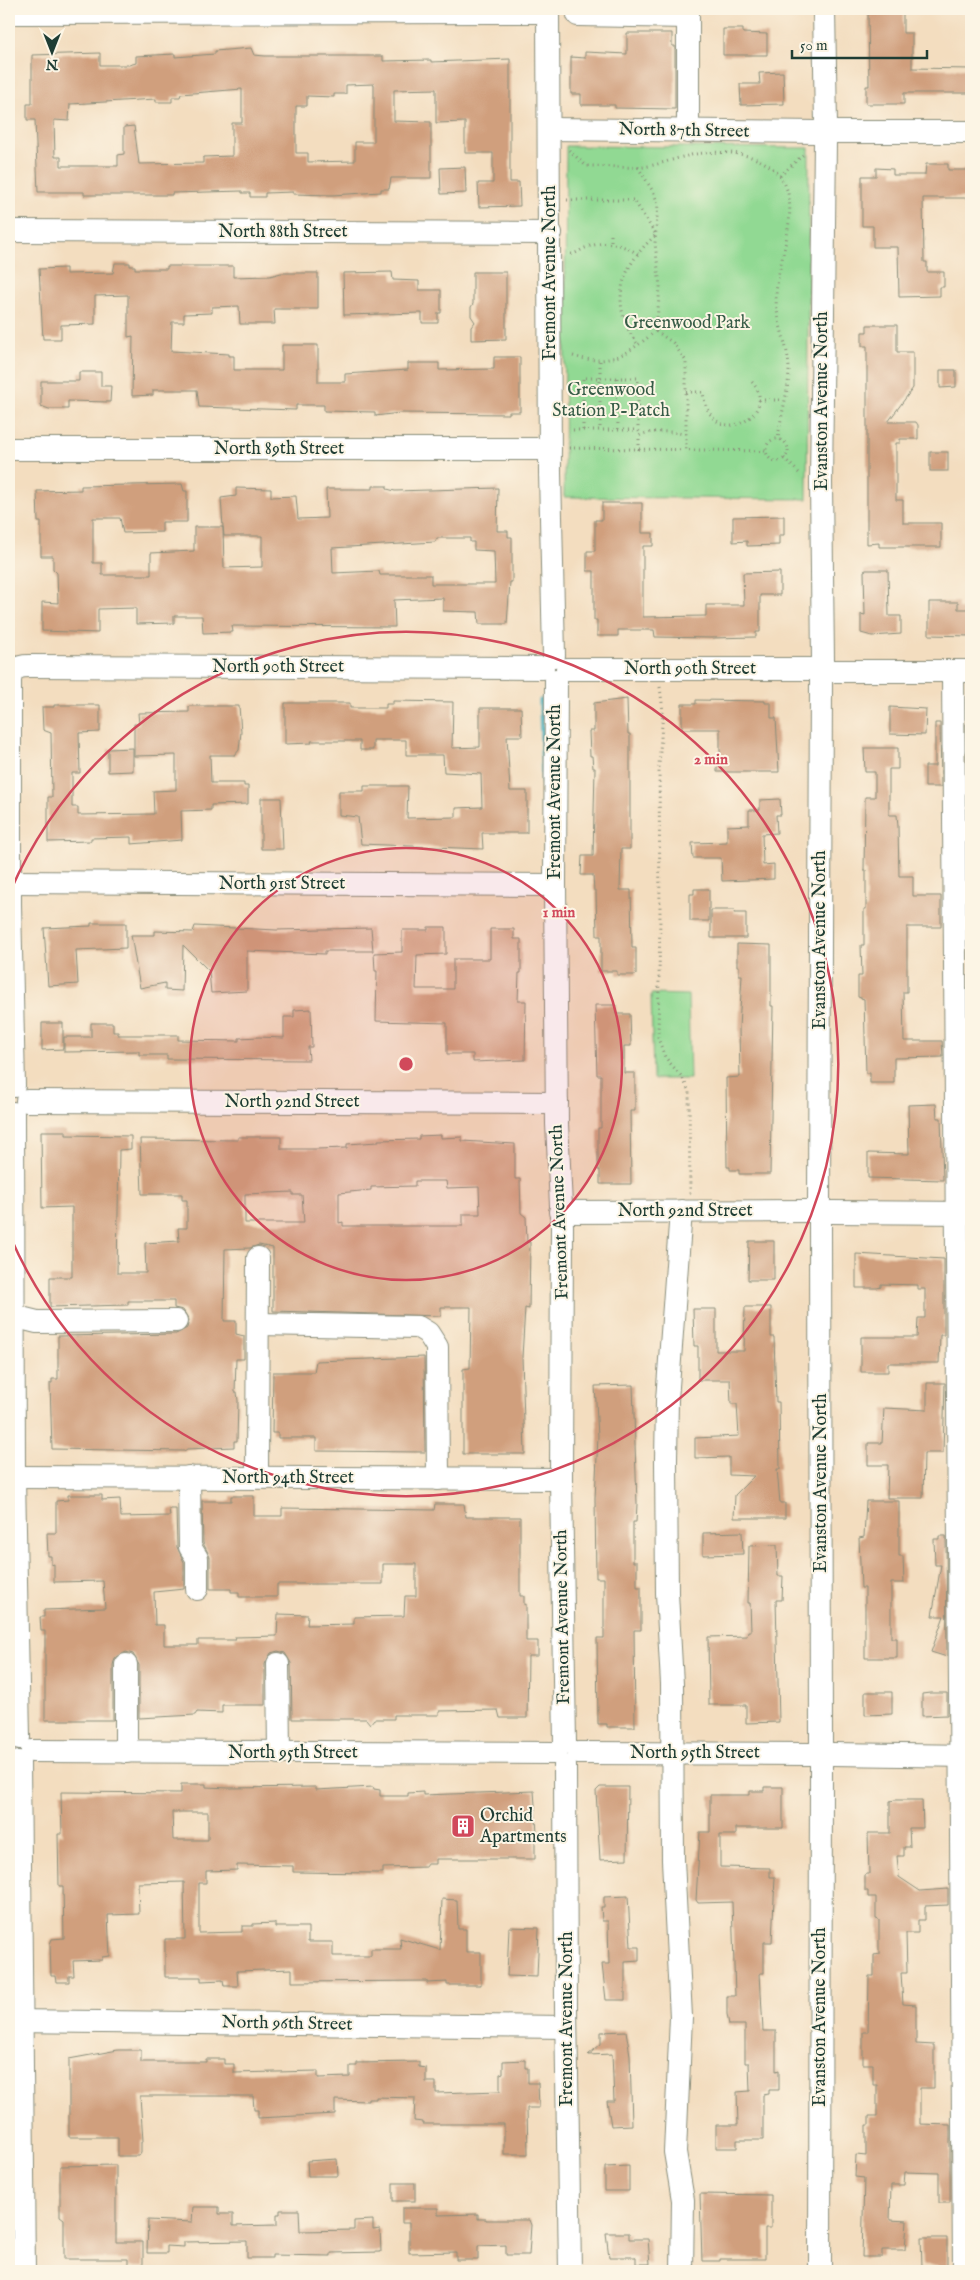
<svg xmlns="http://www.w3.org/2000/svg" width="980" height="2280" viewBox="0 0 980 2280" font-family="'IM FELL English',serif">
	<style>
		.green { fill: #91d993; stroke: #588b64 }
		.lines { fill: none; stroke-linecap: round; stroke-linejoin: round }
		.stream { stroke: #3dabbb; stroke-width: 5.5 }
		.building { fill: #d09f7d; fill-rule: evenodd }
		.minor-casing { stroke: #898d7a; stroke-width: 24 }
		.path { stroke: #898d7a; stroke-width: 3; stroke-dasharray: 1 4; stroke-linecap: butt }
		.minor { stroke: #fff; stroke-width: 22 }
		.ring { fill: none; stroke: #d1495b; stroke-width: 2.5 }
		.labels { text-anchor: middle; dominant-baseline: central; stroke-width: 4; stroke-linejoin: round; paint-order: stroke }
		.street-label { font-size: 18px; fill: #1f3d34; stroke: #fcf5e5 }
		.park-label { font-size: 18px; fill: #365c47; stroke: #fcf5e5 }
		.poi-label { font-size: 18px; fill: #1f3d34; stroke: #fcf5e5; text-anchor: start }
		.centre { fill: #d1495b; stroke: #fcf5e5; stroke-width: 2.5 }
		.ring-label { font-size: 15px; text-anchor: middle; font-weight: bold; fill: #d1495b; stroke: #fcf5e5; stroke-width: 4; stroke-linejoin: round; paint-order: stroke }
	</style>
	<rect width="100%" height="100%" fill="#fcf5e5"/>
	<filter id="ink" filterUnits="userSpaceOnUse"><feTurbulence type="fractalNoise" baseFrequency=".02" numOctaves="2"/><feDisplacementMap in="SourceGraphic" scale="10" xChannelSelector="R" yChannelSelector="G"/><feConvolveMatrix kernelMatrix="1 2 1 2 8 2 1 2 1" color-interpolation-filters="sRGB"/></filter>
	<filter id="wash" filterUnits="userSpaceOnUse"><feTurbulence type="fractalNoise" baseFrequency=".0096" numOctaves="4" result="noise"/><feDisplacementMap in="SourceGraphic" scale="20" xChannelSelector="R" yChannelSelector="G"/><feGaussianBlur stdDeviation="1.12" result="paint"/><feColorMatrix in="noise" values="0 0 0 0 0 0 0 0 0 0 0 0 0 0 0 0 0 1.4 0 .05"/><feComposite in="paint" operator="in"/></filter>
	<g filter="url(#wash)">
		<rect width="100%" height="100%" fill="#f3ddbf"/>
		<g class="green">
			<path d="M566,146L809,148L807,499L564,497Z"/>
			<path d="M651,994L688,995L690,1079H653Z"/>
		</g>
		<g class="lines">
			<path class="stream" d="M541,701L543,782"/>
		</g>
		<g id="blocks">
			<g class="building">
				<path d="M903,11V33H912V68L971,69V93H904V104H866V86H869L868,12Z"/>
				<path d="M723,29H743V33L767,34V55H723Z"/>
				<path d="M627,33H672V46H675V109L615,108V105H581V94H571V57L585,58V52L627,54Z"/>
				<path d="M251,48L254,55L265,56H383V61L431,60V62L510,59V182H519L520,206L479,207L478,183H493V153H465V122L436,123V89L394,90V121L431,122V178H391L389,189H381V192L332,195L293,194V192L265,193V197H250V193H242V191L172,193V195H84V192H38L35,120H27V104H32V55L100,53V65H129L136,63V56L175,54V57L215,54V51ZM374,84V142H355V161L308,162V153H296V106H307V96L334,97V94H346V85ZM242,89V123H232V156L203,157V163L139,164L134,126L124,127V154L118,155V166H61V157H55L54,120L69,121L70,104L156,99V102H172V97H180L181,94Z"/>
				<path d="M783,72L784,104L741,105L740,84H760L759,73Z"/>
				<path d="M926,164H948V170H971V198H923L924,262H927V272H944V287H940V296L899,297L898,247H873V226H862V176H876V168L893,169V175H925Z"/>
				<path d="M465,167L466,193L441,194L440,168Z"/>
				<path d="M115,263H130V266H135V269H167V266H233V277L270,276L281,273H318V309H274L275,324H240L239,306L212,307V313L184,314V322H172L171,351L229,354V356H234V370H282V345H318V382H345V374L408,370V363H439V370L494,369V357H520V412H509V414L400,413L375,416V412L324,411V405H296V410L199,407L197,390H153V395L132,396L133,336L128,337V295L95,296V324L61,325V339H43L39,269L66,268V274L113,273Z"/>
				<path d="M392,272L393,280L419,281V290H441V313H438V323H422V313L344,315L343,273Z"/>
				<path d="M473,272H506V339L471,340V327L475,322L471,316V307L473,304Z"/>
				<path d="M867,325H897V352H913V388L888,422H916L918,425V439H900V443H896V500H903V523H941V547H879V543L867,544V346H862V332H867Z"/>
				<path d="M940,370H956V387L940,388Z"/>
				<path d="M79,372H101V386H111L110,402L68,401V409H49L41,406V381H79Z"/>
				<rect x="930" y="452" width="18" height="19"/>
				<path d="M182,484L184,491H187V522H162V532L123,533L120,518H93V563H102V575H151V553L194,551V527H223L221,498L236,496V488L271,489V497L296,496L298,519L327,518L326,489H373V486H387V489L395,491L498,488L497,531H508V537H512V582H510L507,624H479L478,612L443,611V598L394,600L395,627L232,626L233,632L203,633L202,616H174V623L136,624V608L98,609V633L42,631V602L58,603L57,573L53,569V556H41V522H38L37,491L81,490V486ZM223,527L224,536H262V567L224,568ZM437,538H470V542H474V550L494,551L495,584H431V575H380L379,571L333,573L332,548L435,542Z"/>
				<path d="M602,503H642V533H653V546H643V617L706,616V605H744L743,573L780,572V595H760V632H756V637L711,638L655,637L654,630H618V636H597V620H594V571H587V551H595V520H602Z"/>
				<path d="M784,516V535H779V545L747,546V541L733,542V517Z"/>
				<path d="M866,570H888L889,616H901V634L872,636L861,633V614L865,615L864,571Z"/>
				<path d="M929,602H958V609H971V636L929,635Z"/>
				<path d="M627,699L628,734H630V849H621L620,890H631L632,948H636V975H617V971H601V936H597L596,891H594L593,875H581L582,856H593L595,768H593L592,756H590L589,731H594V703Z"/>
				<path d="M696,700L765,701V703H771V718H776L779,772H717V756H720V729H682V704H696Z"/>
				<path d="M393,701L453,702L452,748L480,747V708H521L522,736H507L510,791H527V833H482L483,849L361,844L358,817L339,815V791H364V786H408L407,818L456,817V808L482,807L481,774L444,772L443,755H406V740H373V750H360V741H311L312,743L285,744V703H350V708H386V704H393Z"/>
				<path d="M54,705H100V732L79,733L80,773H72V807H78V815L154,814L153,791L176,790V755L134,756V724H139L138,713L189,712V706H239L241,732L239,750L235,755H210L211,783H244V786H248V804L211,805V810L181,811L182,840L131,844V837L91,838V841L48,842V797H52L51,733L43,730L42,707H54Z"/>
				<path d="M890,707L926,709L925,735L890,734Z"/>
				<path d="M935,723H940L941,787H925V766H935Z"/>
				<path d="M966,724H971V775H967Z"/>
				<path d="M133,748V771L108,772V749Z"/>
				<path d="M864,748H898V769H889V815H897L898,826L899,876H913V896H941V927H907V992H903L904,1041H942L943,1057L894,1058V1083H870V1073H866L864,999L858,997V976H862L861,945H864V909H866V870H864L865,797H875V772H865Z"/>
				<path d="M261,798H281L283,849H261Z"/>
				<path d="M780,799L781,815H776L777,833L762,834L763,865L774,864V879L722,881L721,858H693L692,843L727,842V826L749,825V810H760V800Z"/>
				<path d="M694,889H709V921H690V894H694Z"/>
				<path d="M711,910H735L734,913H746V938H711Z"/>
				<path d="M91,923H126V948L76,950L78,984L48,986L44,928L91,926Z"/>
				<path d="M195,926L276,930L371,928L373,951H325V954L247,951V991L211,993L209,971L183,945L182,991L165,990V983L140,988L131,935H155V931L193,932Z"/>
				<path d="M428,927H446V954L417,955L416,989H453V959H490V929H514V939H521V973H519L518,1001H526L525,1060L473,1062V1054H447V1023L376,1021L377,971H375L374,953L402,952V930H428Z"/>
				<path d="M737,944L771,945V1006H773L770,1174H739V1170H730V1167H727L726,1078L740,1077L739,1028L742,975H739V966H737Z"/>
				<path d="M595,1005H616V1014H630L631,1046H624V1073H635V1111H630L631,1184H600V1170H598V1128H601V1075H597Z"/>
				<path d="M311,1009L312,1047H308L309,1060L167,1059V1055H139V1051L64,1052V1037H91V1023H113V1032H118V1035H178V1040L239,1041V1038L259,1037L284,1038V1017H294V1010Z"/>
				<path d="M42,1023H63V1049L42,1050Z"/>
				<path d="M936,1104L937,1118H941L943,1180L868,1178V1153L909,1154L908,1105Z"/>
				<path d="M41,1131H66V1135L131,1136V1149L119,1150L117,1273H146L145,1243L179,1241L178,1228H187V1200H182V1194H142L140,1139L238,1140V1137H281V1149H317L347,1148V1144L378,1142V1140L419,1139V1136L441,1135V1138L462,1137V1141L515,1144V1179H520L521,1213L526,1217L527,1242H530L529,1309L525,1308L522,1357L525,1454H463V1369L470,1368L471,1307H441V1316L273,1311V1248L259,1245L250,1248L225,1249L224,1321H236V1334L244,1336V1359H236L235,1392H237L238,1401L237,1441H234V1447L187,1449L184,1451L52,1449L50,1383H52V1379H58V1336L176,1334L187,1328L189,1320L183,1310L174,1308V1301H128V1305L50,1307V1277H72V1207L42,1208ZM415,1181H446L447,1188L479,1187L480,1214H463V1226H343V1222L339,1223V1193L371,1190V1187L415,1186ZM293,1192V1195H302L304,1223H245V1194Z"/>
				<path d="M749,1241H774V1280H748Z"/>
				<path d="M856,1254L944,1259V1335H940L939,1363H888V1372H861V1337H917L918,1318H925V1289H918V1285L881,1284V1287L877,1288H856Z"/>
				<path d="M745,1307H771V1337H774L776,1402H779L780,1469H777L780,1503H785V1518H734L735,1495L754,1476L729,1475V1457L695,1458V1438L739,1436L737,1404H731L730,1380H698V1346H694L693,1309H716V1351H744Z"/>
				<path d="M424,1357L425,1452L316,1451V1438H278V1433H272L273,1372H314L316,1361Z"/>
				<path d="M927,1383H945L943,1453H924L923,1498H887L888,1465H868V1443H882L884,1408L927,1410Z"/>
				<path d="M633,1385L637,1504L636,1522H633V1562H637V1587H641V1630H634L635,1727H607V1724H598L597,1638H604V1578H596L595,1498L598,1436L595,1386Z"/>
				<path d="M68,1495H102V1500L120,1499L121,1517L170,1516L169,1509H176L177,1547L184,1562V1589L154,1592L155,1625H164V1645H198V1640H236L235,1637L277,1636L278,1614L308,1615L307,1625L354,1624V1617L404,1616L405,1596H416V1564H383V1584H277V1597H239V1592H231V1589H210V1557L203,1543L202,1501H231V1496H254V1516H282V1508L434,1510L435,1504H464L466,1517H520V1596H524V1605L526,1604V1641H538V1656H528L527,1718H500L498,1710L439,1711V1715H394V1719H374L370,1724L366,1719H292L291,1663L285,1653L278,1651L271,1653L265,1664V1705H222V1713L197,1712L195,1715L139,1718V1665L133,1654L126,1652L115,1658L113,1665V1720H45V1631H41L40,1617H44V1610L105,1608L103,1581L54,1582V1564L51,1565V1556H48L47,1533H56V1501L68,1500Z"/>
				<path d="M866,1501H899V1556H903L904,1583H891V1638H897V1658H865V1588H861L859,1538L864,1537Z"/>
				<path d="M742,1532L743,1554L703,1555V1533Z"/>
				<path d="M939,1536H946L947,1657L931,1652L944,1616H932L941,1565H935L934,1539H939Z"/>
				<path d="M777,1545L778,1576H783L782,1600H776L779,1722L746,1723V1705H709L708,1637L747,1636L748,1631H751L750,1603H748L749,1546Z"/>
				<path d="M865,1692H892V1714L865,1715Z"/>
				<path d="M930,1693H947V1715L922,1716V1694Z"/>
				<path d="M181,1784H206V1787L229,1788L316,1787V1790L373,1787L374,1789L380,1790V1796H408V1793L423,1792V1795L534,1791L537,1833H535V1859H436V1864H426V1867L383,1868V1873H376L293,1872V1866L237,1865V1870L206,1871V1883H199V1933L242,1932V1926H253V1924L275,1923V1927H308V1942H333V1956H371V1949H401L400,1938L440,1950L442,1899L457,1900L458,1929H466V1952H481V1985H447V1982L427,1983V1981L292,1982V1969L237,1971L238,1986H224L223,1980L201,1981V1977H165V1939H185L184,1882L138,1883L139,1914L108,1915L110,1956L102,1957V1960L73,1961L74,1976H69V1982H56L55,1976H51L50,1944L52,1939L64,1938L63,1886H59L58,1834H62L61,1792L181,1793ZM172,1812H208V1840H173Z"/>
				<path d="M600,1787H628L627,1859L600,1860L596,1791Z"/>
				<path d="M764,1787H783V1828H736V1835H720V1867L770,1868V1877H775L772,1942H764V1973H760L763,2031H776V2071L779,2070V2090H769V2094L763,2095V2140H737V2148H716V2125H738L737,2092L750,2091L749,2063H745V2025H729L727,2014V1996H735L732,1902L698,1903L696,1900L700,1832H710V1795H750V1791H764Z"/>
				<path d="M895,1800H922L923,1828H909L910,1847H904V1856H897L899,1877L920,1891L948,1889V1905L925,1906V1920H918V1933H906L907,1973H901L903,2004L916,2005V2044L934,2045V2088H920V2124L950,2125V2203H939V2173L905,2172L904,2185H891L890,2220L907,2221L905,2250H882V2257H862L864,2178L855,2177L856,2155L866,2156V2125H869V2116H877V2085H873V2064H863V2032H868L869,1976H874V1955L879,1954V1920L876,1919V1897H868V1891H865V1874H869L868,1833H890V1801Z"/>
				<path d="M628,1896L631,1947H639V1961L625,1962V2000H606L602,1964H609L608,1921H602L601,1907H604V1897Z"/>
				<path d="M509,1927L539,1928L537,1977L507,1976Z"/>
				<path d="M626,2031L630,2055L632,2125L611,2126L607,2101H614L612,2054L588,2055L601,2044V2032Z"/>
				<path d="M118,2050H141V2062H206V2059H224V2064H234V2073L318,2071V2078L350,2077V2066H357V2063L419,2062V2067L426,2068V2082H436V2093L500,2091V2074L503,2073V2061L525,2060V2068H528V2083H538L539,2108H527L528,2154H504V2124H423V2122L414,2121L415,2098L376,2097V2099H368V2101L335,2100V2114L258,2118V2110H254L253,2096H140L143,2141H141V2153L139,2156H118V2137H69V2059Z"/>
				<path d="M337,2159L338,2176H308L307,2161Z"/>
				<path d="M116,2165V2242H143V2267H128V2259H64V2219L60,2216V2166Z"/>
				<path d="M629,2166V2191H605V2167Z"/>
				<rect x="393" y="2183" width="22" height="18"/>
				<path d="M700,2194L771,2195V2228H765V2259H720V2261H702Z"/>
				<path d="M193,2207H219V2214H233V2226L277,2225V2214H280V2210H299L300,2231L354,2230V2221L373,2220V2230L380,2229L381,2252L331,2253V2256L272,2255V2258H247V2241L184,2242V2247L167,2246V2253H147L148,2220L192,2222Z"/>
				<path d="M402,2208H438V2215L478,2214V2219H486V2220H529L531,2225L529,2255H506V2245L478,2246V2260H456V2252L409,2253V2223H402Z"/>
				<path d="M606,2233H629V2239H648L650,2264H636V2257H609Z"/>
				<path d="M921,2238H947V2266H922Z"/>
			</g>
		</g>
	</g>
	<g filter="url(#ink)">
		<use href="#blocks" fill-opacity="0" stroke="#898d7a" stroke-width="1"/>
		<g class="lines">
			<g class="minor-casing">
				<g id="minor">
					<path d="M548,9L550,472L554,656"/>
					<path d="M688,9V132"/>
					<path d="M824,9L826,125"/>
					<path d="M16,13L548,12"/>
					<path d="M578,15L688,17"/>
					<path d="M550,129L817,132"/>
					<path d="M834,132H971"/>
					<path d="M15,231L551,233"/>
					<path d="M9,449H550"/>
					<path d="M823,661L821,483L825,141"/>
					<path d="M567,669H812"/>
					<path d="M831,671H971"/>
					<path d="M953,671L964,2271"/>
					<path d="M556,680L555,885L557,1124L562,1226L561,1479L565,1744"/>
					<path d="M9,882L555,885"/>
					<path d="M14,1086L10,904V680C12,669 18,666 29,666L543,668"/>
					<path d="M27,1101L557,1103"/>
					<path d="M13,1113L14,1477L19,1738"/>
					<path d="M819,1201L821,680"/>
					<path d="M681,1211L667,1400L666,1460L667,1593L672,1684L673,1860L681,2017L675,2152L683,2200L682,2271"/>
					<path d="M560,1212L810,1211"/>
					<path d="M831,1212L971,1213"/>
					<path d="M820,1222L821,1744"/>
					<path d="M9,1315L37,1322L176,1321"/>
					<path d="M258,1324L418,1327L428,1333L437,1347L438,1479"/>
					<path d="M14,1477L561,1479"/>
					<path d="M189,1477L190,1547L197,1558V1589"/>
					<path d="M257,1477L258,1258"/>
					<path d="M278,1664L279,1753"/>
					<path d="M32,1751L555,1753"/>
					<path d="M126,1752V1665"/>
					<path d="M578,1753L812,1754"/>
					<path d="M832,1754L971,1756"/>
					<path d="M19,1762L24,2271"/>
					<path d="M565,1766L566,2008L570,2271"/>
					<path d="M9,2021L566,2027"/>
					<path d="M820,2271L821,1764"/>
				</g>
			</g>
			<g class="path">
				<path d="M569,150L586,166C605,166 624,168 643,167C658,165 673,159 687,156C705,151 733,151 751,157C819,180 777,250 776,297C776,322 788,344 789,368C789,392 780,416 778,440"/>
				<path d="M638,167L654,193L658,204L655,243L660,287L656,331L673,343L686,361V451"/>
				<path d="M780,176L805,153"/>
				<path d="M567,200H634L656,235C620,266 608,305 638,345"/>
				<path d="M611,235V243"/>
				<path d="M571,254C576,254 580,250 585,248C604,240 621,243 638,254"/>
				<path d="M573,356C611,367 627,354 656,331"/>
				<path d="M600,361V430"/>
				<path d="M617,378L618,430"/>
				<path d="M686,392H703C710,456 785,413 750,380"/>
				<path d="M759,400H784"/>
				<path d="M573,430H638"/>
				<path d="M583,430V378H638V430L641,434"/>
				<circle cx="777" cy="450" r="11"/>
				<path d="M569,448L766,451"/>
				<path d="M639,450V436C647,430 677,431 686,435"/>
				<path d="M784,458L801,475"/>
				<path d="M660,687L663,711L659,765L660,916L658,1038L665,1057L682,1077L689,1091L690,1194"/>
			</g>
			<use href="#minor" class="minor"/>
		</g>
	</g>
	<circle cx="406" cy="1064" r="216" fill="#d1495b" fill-opacity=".12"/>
	<g class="ring">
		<circle cx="406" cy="1064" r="216"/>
		<path d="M10 892A432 432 0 1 1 10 1236"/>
	</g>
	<defs>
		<g id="building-square" transform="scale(1.25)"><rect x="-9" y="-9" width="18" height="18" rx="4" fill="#d1495b" stroke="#fcf5e5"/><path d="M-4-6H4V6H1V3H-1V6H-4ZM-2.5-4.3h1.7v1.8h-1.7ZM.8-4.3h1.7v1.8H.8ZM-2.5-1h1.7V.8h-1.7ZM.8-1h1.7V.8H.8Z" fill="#fff"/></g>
	</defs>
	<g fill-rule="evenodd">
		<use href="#building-square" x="463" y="1826"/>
	</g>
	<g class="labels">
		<g class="street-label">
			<text transform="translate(684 131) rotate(1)">North 87th Street</text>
			<text x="283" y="232">North 88th Street</text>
			<text transform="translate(550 273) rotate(-90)">Fremont Avenue North</text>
			<text transform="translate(822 401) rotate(-90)">Evanston Avenue North</text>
			<text x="279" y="449">North 89th Street</text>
			<text x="278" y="667">North 90th Street</text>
			<text x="690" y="669">North 90th Street</text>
			<text transform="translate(555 792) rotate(-90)">Fremont Avenue North</text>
			<text x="282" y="884">North 91st Street</text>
			<text transform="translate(820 940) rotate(-90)">Evanston Avenue North</text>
			<text x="292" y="1102">North 92nd Street</text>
			<text x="685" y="1211">North 92nd Street</text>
			<text transform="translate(560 1212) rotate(-92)">Fremont Avenue North</text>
			<text x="288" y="1478">North 94th Street</text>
			<text transform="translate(821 1483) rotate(-90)">Evanston Avenue North</text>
			<text transform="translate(563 1617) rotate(-91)">Fremont Avenue North</text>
			<text x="293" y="1753">North 95th Street</text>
			<text x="695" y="1753">North 95th Street</text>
			<text transform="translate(820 2017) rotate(-90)">Evanston Avenue North</text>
			<text transform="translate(567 2019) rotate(-90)">Fremont Avenue North</text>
			<text transform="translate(287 2024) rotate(1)">North 96th Street</text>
		</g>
		<g class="park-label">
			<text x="687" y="323">Greenwood Park</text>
			<text x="611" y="390">Greenwood<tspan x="611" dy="21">Station P-Patch</tspan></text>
		</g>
		<g class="poi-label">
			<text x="480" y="1816">Orchid<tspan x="480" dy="21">Apartments</tspan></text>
		</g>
	</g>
	<circle cx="406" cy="1064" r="8" class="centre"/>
	<g class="ring-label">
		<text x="711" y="764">2 min</text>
		<text x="559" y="917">1 min</text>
	</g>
	<rect width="980" height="2280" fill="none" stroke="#fcf5e5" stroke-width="30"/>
	<g transform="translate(52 52) rotate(180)" stroke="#fcf5e5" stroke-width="4" paint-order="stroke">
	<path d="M0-4L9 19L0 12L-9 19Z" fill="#1f3d34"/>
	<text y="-8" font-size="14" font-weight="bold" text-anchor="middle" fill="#1f3d34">N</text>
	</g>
	<path d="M792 50v8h135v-8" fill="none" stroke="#1f3d34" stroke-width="2.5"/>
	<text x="800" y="50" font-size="15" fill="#1f3d34" stroke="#fcf5e5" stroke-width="4" paint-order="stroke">50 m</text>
</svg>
